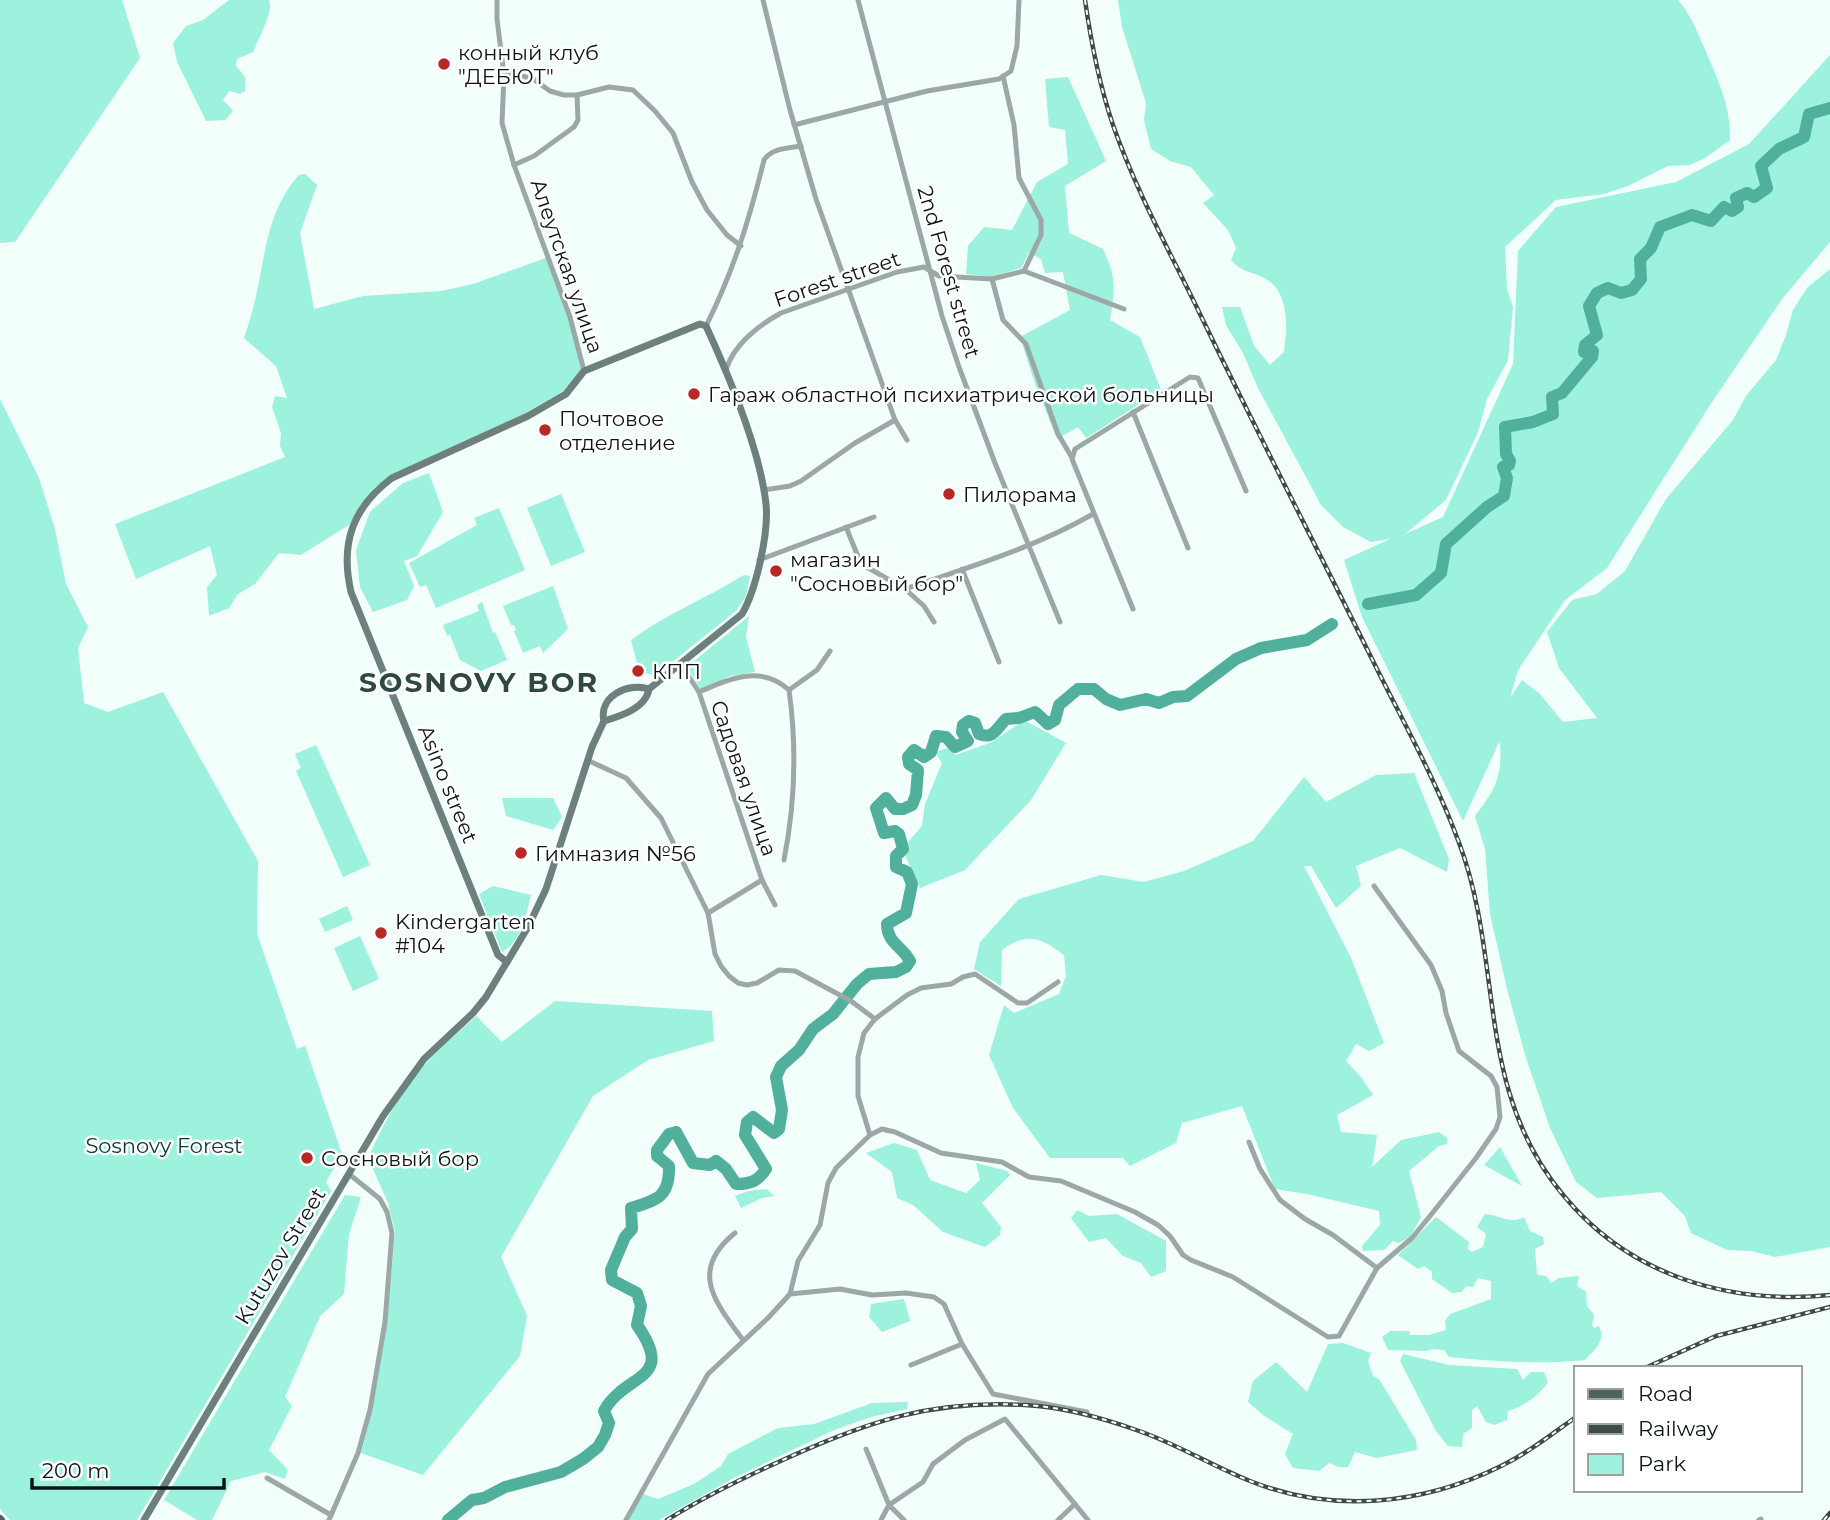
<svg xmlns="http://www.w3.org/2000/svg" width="1830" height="1520" viewBox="0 0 1830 1520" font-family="Montserrat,sans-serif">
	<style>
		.green { fill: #9cf2dd }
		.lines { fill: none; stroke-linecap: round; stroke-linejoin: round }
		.river { stroke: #51b09b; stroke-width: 12 }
		.street { stroke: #9ba8a5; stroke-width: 5 }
		.secondary { stroke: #6d807b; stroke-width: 7 }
		.primary { stroke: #4d645e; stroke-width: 8 }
		.rail-casing { stroke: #3f4b48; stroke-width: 4.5 }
		.rail { stroke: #fff; stroke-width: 2; stroke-dasharray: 5; stroke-linecap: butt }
		.poi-dot { fill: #b82826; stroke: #fff; stroke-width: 2.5 }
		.labels { text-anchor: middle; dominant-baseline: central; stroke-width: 5; stroke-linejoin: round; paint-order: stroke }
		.poi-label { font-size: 21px; fill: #0b1613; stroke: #fff; text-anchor: start }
		.street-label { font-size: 21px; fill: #0b1613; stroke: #fff }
		.park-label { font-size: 21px; fill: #0b3830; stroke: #fff }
		.district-label { font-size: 28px; font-weight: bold; letter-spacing: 2px; fill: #2e4842; stroke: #fff }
	</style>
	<rect width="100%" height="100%" fill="#f2fffb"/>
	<g class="green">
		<path d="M0,0H122L140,58L15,242L0,243Z"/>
		<path d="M229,0H269C274,12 258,39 253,52L237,59L236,66L245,77V91L240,94L229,91L223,100L233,111L225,120L206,121L177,62L173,43L186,26L203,20Z"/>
		<path d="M1118,0H1678C1692,16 1698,34 1707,54C1719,83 1731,108 1730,140L1705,158L1690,165L1668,166L1628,186L1604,194L1556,200L1505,247L1507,289L1513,307L1508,360L1487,399L1478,432L1446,500L1405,534L1443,517L1513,364L1518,251L1556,207L1676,182L1749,144L1830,55V242L1782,299L1710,405L1607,568L1565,600L1518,670L1510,698L1522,680L1539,693L1563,722L1597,718L1559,668L1547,632L1572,600L1597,594L1625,571L1666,499L1733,420L1746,396L1776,360L1786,335L1793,310L1807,288L1830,269V1247L1775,1257L1751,1251L1727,1250L1691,1233L1685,1216L1661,1192L1597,1198L1576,1182L1550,1128L1526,1058L1507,989L1490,914L1485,849L1475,816C1497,787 1502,777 1500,740L1463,821L1362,617L1344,560L1390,539L1371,542L1343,527L1321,505L1258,388L1243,353L1226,325L1222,307H1240L1254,346L1270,365L1284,352C1287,327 1290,291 1264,278C1251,271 1241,272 1231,260L1236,248L1228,230L1203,203L1214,195L1191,167L1170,161L1151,149L1144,120L1146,103L1122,27Z"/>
		<path d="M1068,77L1106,161L1065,186L1069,233L1103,249C1117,280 1115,287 1110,320L1140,337L1161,390L1086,438L1078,427L1057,439L1035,384L1020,337L1070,310L1063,272L1045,273L1041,259L1029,253L1021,268L992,277L966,274L968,246L984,227L1012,230L1037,182L1068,164L1065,130L1049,127L1045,79Z"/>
		<path d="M305,174L317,185L300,233L314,309L363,296L441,291L473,284L546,258L569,317L581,371L564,391L526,413L391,476L374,489L352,523L301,555L279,553L255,584L238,594L229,608L209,616L207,587L217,575L210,546L136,579L115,524L285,457L280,446L281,433L272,407L275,396L287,398L276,366L244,338C249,323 254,307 257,291C266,249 269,208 299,175Z"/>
		<path d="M0,399L39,478L55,529L66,584L88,627L78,648L84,703L108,712L163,692L258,861L257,934L297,1049L305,1046L342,1154L326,1182L331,1191L137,1520H10L0,1509Z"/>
		<path d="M429,473L443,512L417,556L404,561L414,586L407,600L373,612L360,587L356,550L370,512L403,483Z"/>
		<path d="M561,494L585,552L551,566L527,508Z"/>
		<path d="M499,508L525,570L436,608L426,585L420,587L409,563L477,525L474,518Z"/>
		<path d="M744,575L750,576L746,596L737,610L656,675L644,673L637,663L631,640C666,614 707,598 744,575Z"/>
		<path d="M553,586L568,629L543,653L540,646L523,653L514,631L516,630L514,625H511L503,606Z"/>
		<path d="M482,602L493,633L495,632L507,660L481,671L460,660L450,635L447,636L443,625L479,611L477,605Z"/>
		<path d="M749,616L746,637L755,672L730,676L701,690L687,667Z"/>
		<path d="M1024,720L1066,743L1031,800L965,870L920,888L902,849L922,826L925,804L942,763L935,752L948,748L956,755L992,742Z"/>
		<path d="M316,745L370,865L343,877L296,771L301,768L295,754Z"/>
		<path d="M1414,773L1449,859L1447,872L1400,848L1356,866L1361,886L1336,908L1311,866H1304L1351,958L1384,1043L1369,1051L1356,1044L1346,1061L1361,1077L1373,1095L1337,1115L1341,1132L1377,1135L1372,1167L1401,1140L1439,1132L1447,1138V1144L1439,1146L1409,1171L1421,1217L1411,1236L1399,1243L1393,1241L1384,1250L1363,1251L1362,1246L1380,1225L1379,1211L1307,1194L1275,1189L1242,1106L1182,1123L1176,1143L1130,1166L1123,1158H1050L1013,1108L989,1055L1004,1005L1014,1013L1059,994L1066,976L1064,955C1040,937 1028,932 1002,950L1001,986L974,969L980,942L1019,899L1101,875L1144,882L1184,871L1253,841L1304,777L1326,802L1376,775Z"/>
		<path d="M502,798H553L562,817L553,830L506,816Z"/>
		<path d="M493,886L531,895C526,914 522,942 502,952L479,894Z"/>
		<path d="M347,906L353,920L325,932L319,919Z"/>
		<path d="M360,936L379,979L353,991L334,948Z"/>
		<path d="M555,1001L712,1011L714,1041L648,1060L593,1096L501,1257L527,1316L520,1356L423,1475L361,1453L372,1411L387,1322L395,1232L388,1203L368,1158C384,1124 401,1088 428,1061C443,1045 460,1031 476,1016L502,1042Z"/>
		<path d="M894,1143L917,1150L930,1180L966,1193L980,1180L976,1163L1007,1171L1010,1175L982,1203L1001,1227L1000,1235L985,1247L943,1232L913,1205L897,1198L892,1172L866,1153Z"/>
		<path d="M1500,1147L1522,1186L1484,1165Z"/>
		<path d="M767,1189L774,1196L762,1198L741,1208L735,1196L749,1191Z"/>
		<path d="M345,1195L361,1197L349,1234L344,1294L320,1316L285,1397L292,1406L269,1450L288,1470L285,1479L265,1472L231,1481L212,1520H197L164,1500Z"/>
		<path d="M1077,1210L1089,1216L1117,1214L1166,1241V1271L1151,1277L1141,1263L1123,1256L1106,1238L1089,1242L1071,1218Z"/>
		<path d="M1485,1214C1500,1215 1509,1225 1524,1217L1530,1231L1543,1237L1544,1244L1535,1249L1537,1275L1546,1276L1551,1283L1559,1278L1579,1276L1577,1286L1586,1292L1587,1306L1594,1315L1592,1325L1594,1328L1599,1326C1606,1341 1595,1350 1585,1360C1540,1365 1494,1361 1449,1357L1444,1350L1432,1349L1427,1351L1388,1350L1382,1337L1390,1331H1409L1410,1335H1429L1446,1330L1445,1321L1450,1314L1491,1299V1281L1478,1278L1473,1287L1466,1286L1462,1292L1452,1293L1432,1279V1272L1424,1266L1418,1269L1398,1255L1436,1217L1469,1242L1468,1249L1472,1252L1483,1247L1486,1234L1477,1227Z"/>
		<path d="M904,1299L910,1321L882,1332L869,1317L871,1304Z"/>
		<path d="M1343,1343L1371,1353L1368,1361L1373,1376L1379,1379L1416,1440L1417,1450L1377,1458L1355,1452L1348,1467H1339L1329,1463L1319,1471L1293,1468L1285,1454L1293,1434L1263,1415L1248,1402L1253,1381L1276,1362L1307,1392L1328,1344Z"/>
		<path d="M1403,1354L1449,1365L1517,1369L1523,1380L1531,1372H1544L1548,1382C1539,1396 1524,1406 1508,1411L1507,1420L1494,1425L1486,1422L1477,1406L1472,1410V1428L1463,1434L1462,1447L1448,1446L1436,1431L1400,1361Z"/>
		<path d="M908,1402L907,1409L871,1417L834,1430L730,1480L659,1520H628L643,1494L658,1499L694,1484L721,1466L728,1454L778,1428L814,1424L872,1403Z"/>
	</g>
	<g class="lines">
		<g class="river">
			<path d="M1368,604L1416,595L1441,573L1446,544L1487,507L1504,496L1507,478L1503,467L1509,465L1510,461L1506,454L1505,427L1533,422L1553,414L1552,397L1562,393L1592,357L1593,351L1584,352L1585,345L1597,335L1589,306L1597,293L1608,288L1621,293L1632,290L1641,279L1640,259L1651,248L1660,227L1692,215L1711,221L1724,207L1732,211L1738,207L1736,198L1747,193L1754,197L1767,188L1761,166L1779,149L1804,137L1809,114L1830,108"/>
			<path d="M448,1520L472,1500L484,1498L505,1487L561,1472L583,1459L598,1447L605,1435L609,1423L604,1411C625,1372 677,1382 637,1325L641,1306L637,1293L612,1280L611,1270L625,1237L632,1229L631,1208C657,1200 670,1197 669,1166L657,1156V1150L669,1134L676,1132L693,1163L710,1165L716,1161L726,1169L736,1184C751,1184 758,1181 766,1169L745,1135L747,1122L753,1117L774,1133L779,1129L782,1110L776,1077L781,1066L799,1050L813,1029L833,1014L857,984L869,974L896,972L906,967L910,961C902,946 887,943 887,924L906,913L912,884L907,872L896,867V856L903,849L899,834L895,831L884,833L876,808L886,798L895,809H903L912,805L916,795L918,770L909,764L908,757L914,750L924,757L931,752L936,736L946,737L955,747L968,741L962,732L963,725L969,721L975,723L979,734C993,740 997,728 1006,719L1019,718L1035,712L1048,724L1055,720L1059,705L1078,689H1094L1106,699L1120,705L1146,699L1159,703L1173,697L1187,696L1236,659L1261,648L1307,640L1332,624"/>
		</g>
		<g class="street">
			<path d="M497,0V19L504,75L502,123L514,165L570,317L584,371"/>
			<path d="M763,0L790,110L816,199L895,420L907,440"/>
			<path d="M858,0L942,316L959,367L995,463L1060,622"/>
			<path d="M504,75H519L533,79L550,91L564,95H577L609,87L633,90L655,111L673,133L692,182L707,210L727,235L741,246"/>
			<path d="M794,125L927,91L999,79L1011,71L1017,46L1019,0"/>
			<path d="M514,165L534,156L574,127L578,120L577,95"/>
			<path d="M1024,271L1124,309"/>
			<path d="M992,279L1003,320L1026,344L1058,434L1071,456"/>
			<path d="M706,326C734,270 749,220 764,160C771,148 789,148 801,146"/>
			<path d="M726,370C733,345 759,325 781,313L897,272L924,267L939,276L992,279L1024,271L1041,235V220L1019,178L1014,125L1003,76"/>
			<path d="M1133,412L1188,548"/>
			<path d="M764,490L790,486L801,481L855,443L895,420"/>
			<path d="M846,527L859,559L865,566L905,589C969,567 1034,548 1093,514"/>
			<path d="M759,560L874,517"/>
			<path d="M962,569L999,662"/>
			<path d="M905,589L924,606L934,622"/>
			<path d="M1133,609L1072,459L1075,449L1190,377L1198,378L1246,491"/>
			<path d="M680,663L699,692L762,880L775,905"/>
			<path d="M789,690L817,670L830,651"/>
			<path d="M699,692C729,679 761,664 789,690C797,747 795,804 784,860"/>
			<path d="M587,760L626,778L661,818L708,913L715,954L721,966L729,976L738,983L747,985L757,983L779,970L795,971L851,1001L875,1019"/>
			<path d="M708,913L762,880"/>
			<path d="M870,1135L858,1096V1057L864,1033L875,1019L907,995L921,988L951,984L963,977L975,974L1018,1003H1027L1058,982"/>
			<path d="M1249,1142L1260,1169L1280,1200L1305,1219L1333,1235L1377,1268"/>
			<path d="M735,1233C689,1270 714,1301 743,1340"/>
			<path d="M790,1294L840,1289L872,1295L906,1293L934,1297L944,1304L962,1344L993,1394L1087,1412"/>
			<path d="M911,1365L962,1344"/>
			<path d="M866,1449L889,1505L904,1520"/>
			<path d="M267,1478L331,1515"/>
			<path d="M329,1520L358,1453L370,1410L385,1322L392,1233L387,1212L380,1199L349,1174"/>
			<path d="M626,1520L708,1374L768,1318L790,1294L798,1261L820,1225L828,1183L836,1168L870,1135L882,1129L895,1132L941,1153L1002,1162L1029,1177L1061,1181L1135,1212L1158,1225L1170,1236L1183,1255L1191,1260L1233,1277L1328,1337L1339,1336L1377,1268L1412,1238L1430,1216L1476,1158L1496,1129L1500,1117L1497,1087L1491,1076L1459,1051L1446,1013L1442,991L1431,965L1374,886"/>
			<path d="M881,1520L889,1505L923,1482L933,1464L965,1440L1005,1419L1088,1520"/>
			<path d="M1058,1520L1075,1504"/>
			<path d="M1759,1520L1761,1519"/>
		</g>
		<g class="secondary">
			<path d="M507,962L498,955L351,592C340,544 352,508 392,478L528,416L566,394L584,371L700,324L706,326C729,376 760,450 766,504C769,533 756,590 742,614L649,689C646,708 621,716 604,721"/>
			<path d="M144,1520L383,1116L424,1059L473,1013L486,997L528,927L546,889L592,747L604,721C598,696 629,682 649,689"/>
		</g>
		<path class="primary" d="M0,1519L1,1520"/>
		<g class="rail-casing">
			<g id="rail">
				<path d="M1085,0C1091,42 1099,84 1113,125C1136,191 1170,252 1200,314C1256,430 1315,544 1372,659C1401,718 1435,778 1458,840C1505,962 1473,1088 1564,1196C1630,1276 1729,1305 1830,1295"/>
				<path d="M1645,1368L1716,1336L1830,1307"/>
				<path d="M667,1520C705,1496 745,1477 785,1459C869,1421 931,1400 1025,1405C1063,1407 1103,1418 1139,1431C1177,1444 1212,1466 1250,1481C1332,1514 1423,1505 1501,1466C1528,1453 1552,1434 1576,1417"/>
				<path d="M1824,1520L1830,1513"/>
			</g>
		</g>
		<use href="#rail" class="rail"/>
	</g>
	<g class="poi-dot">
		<circle cx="444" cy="64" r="7"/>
		<circle cx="694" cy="394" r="7"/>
		<circle cx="545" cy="430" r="7"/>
		<circle cx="949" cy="494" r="7"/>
		<circle cx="776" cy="571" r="7"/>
		<circle cx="638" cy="671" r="7"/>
		<circle cx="521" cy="853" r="7"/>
		<circle cx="381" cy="933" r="7"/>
		<circle cx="307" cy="1158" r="7"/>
	</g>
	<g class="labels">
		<g class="poi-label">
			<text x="458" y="52">конный клуб<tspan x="458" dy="24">"ДЕБЮТ"</tspan></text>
			<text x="708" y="394">Гараж областной психиатрической больницы</text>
			<text x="559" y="418">Почтовое<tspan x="559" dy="24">отделение</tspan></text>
			<text x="963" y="494">Пилорама</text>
			<text x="790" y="559">магазин<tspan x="790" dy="24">"Сосновый бор"</tspan></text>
			<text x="652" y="671">КПП</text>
			<text x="535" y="853">Гимназия №56</text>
			<text x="395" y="921">Kindergarten<tspan x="395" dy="24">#104</tspan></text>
			<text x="321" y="1158">Сосновый бор</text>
		</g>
		<g class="street-label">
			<text transform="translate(567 266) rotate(71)">Алеутская улица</text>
			<text transform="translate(949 272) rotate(74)">2nd Forest street</text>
			<text transform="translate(837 279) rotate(-19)">Forest street</text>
			<text transform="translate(744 778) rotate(71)">Садовая улица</text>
			<text transform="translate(448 784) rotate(68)">Asino street</text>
			<text transform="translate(280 1256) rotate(-59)">Kutuzov Street</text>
		</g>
		<g class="park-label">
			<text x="164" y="1145">Sosnovy Forest</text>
		</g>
		<g class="district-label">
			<text x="479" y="682">SOSNOVY BOR</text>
		</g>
	</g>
	<rect x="1574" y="1366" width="228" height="126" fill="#ffffff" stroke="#9da2a1" stroke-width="2"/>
	<rect x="1588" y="1389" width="35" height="10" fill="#4d645e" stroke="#9da2a1" stroke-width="2"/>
	<text x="1638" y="1401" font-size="21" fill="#0b1613">Road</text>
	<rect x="1588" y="1424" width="35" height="10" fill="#3f4b48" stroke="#9da2a1" stroke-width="2"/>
	<text x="1638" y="1436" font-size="21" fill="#0b1613">Railway</text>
	<rect x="1588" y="1454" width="35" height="21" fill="#9cf2dd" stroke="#9da2a1" stroke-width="2"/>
	<text x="1638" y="1471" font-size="21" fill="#0b1613">Park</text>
	<path d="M32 1478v10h192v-10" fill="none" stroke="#0b1613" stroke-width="3.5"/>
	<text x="42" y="1478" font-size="21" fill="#0b1613" stroke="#ffffff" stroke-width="5" paint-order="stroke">200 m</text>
</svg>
